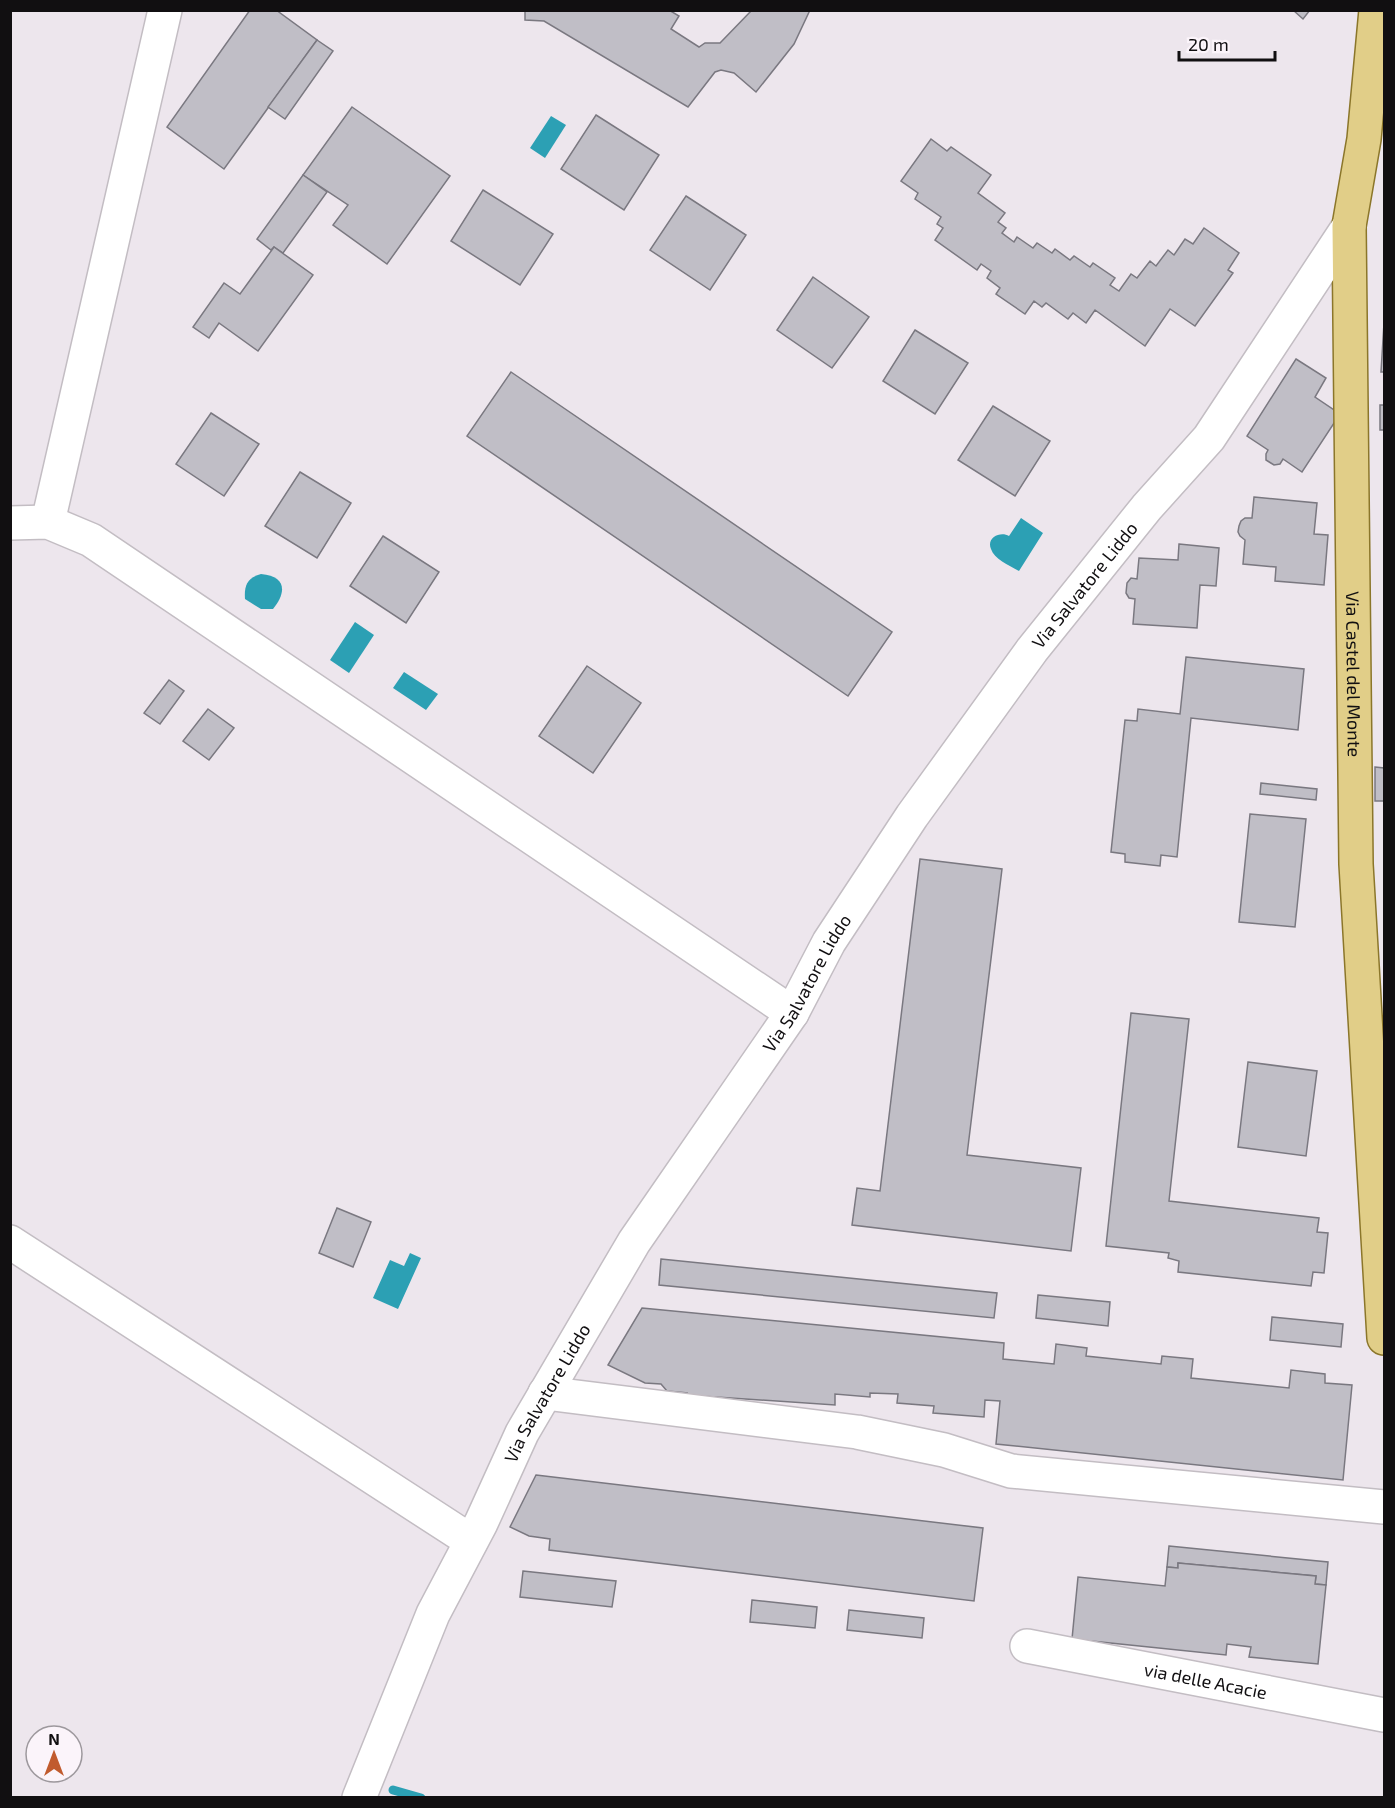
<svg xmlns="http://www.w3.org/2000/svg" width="1395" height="1808" viewBox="0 0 1395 1808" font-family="'Exo 2',sans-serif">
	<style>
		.water { fill: #2ca0b4 }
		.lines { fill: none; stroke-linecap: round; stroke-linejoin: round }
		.stream { stroke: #2ca0b4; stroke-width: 9 }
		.building { fill: #c0bec6; stroke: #7a7880; stroke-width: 1.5 }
		.minor-casing { stroke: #c3bdc3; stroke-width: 36 }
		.major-casing { stroke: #8b762a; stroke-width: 36 }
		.minor { stroke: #fff; stroke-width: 33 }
		.major { stroke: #e1ce88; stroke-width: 33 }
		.labels { text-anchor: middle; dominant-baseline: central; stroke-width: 4.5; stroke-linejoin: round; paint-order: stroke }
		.street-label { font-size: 18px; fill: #110f11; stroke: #fbf4fa }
	</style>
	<rect width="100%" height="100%" fill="#ede6ed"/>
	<g class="water">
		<path d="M551,116L566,125L545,158L530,148Z"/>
		<path d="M1021,518L1043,533L1019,571C1010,566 994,559 991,549C986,537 1001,531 1009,536Z"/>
		<path d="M261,574C286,576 287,592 273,609H261L245,599C244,586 247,578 261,574Z"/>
		<path d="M355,622L374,635L349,673L330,660Z"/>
		<path d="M404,672L438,694L426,710L393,688Z"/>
		<path d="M410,1253L421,1258L398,1309L373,1298L390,1260L404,1266Z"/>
	</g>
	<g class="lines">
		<path class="stream" d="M393,1790L421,1798"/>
	</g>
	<g class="building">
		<path d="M250,10H276L317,40L224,169L167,127Z"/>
		<path d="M525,10H669L679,16L671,29L699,47L705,43H720L752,10H810L794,44L756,92L734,73L721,70L715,72L688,107L544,21L525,20Z"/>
		<path d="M1293,10H1310L1303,19Z"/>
		<path d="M317,40L333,51L285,119L268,107Z"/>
		<path d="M352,107L450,176L387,264L333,225L348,205L303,175Z"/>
		<path d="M596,115L659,155L624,210L561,169Z"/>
		<path d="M931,139L947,151L951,147L991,175L978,193L1005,213L998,222L1006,228L1002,233L1014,242L1017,237L1033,248L1037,243L1052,253L1055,249L1070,260L1074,256L1090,267L1093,263L1115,278L1110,285L1119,291L1131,274L1137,278L1150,261L1156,266L1168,250L1174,255L1185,239L1193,244L1204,228L1239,253L1228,270L1233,273L1195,326L1170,309L1145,346L1095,310L1086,323L1073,313L1068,319L1046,303L1042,307L1034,301L1025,314L996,294L1000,288L987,278L991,271L981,264L977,270L935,240L943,228L937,224L941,217L915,199L918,193L901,181Z"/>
		<path d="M303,175L327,192L283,253L274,247L271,250L257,239Z"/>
		<path d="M483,190L553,234L520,285L451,241Z"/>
		<path d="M686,196L746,235L710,290L650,250Z"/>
		<path d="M274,247L313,275L258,351L219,323L209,338L193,327L224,283L240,294Z"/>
		<path d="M813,277L869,317L832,368L777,330Z"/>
		<path d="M1384,323V372H1381Z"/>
		<path d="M915,330L968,363L935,414L883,381Z"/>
		<path d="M1296,359L1326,378L1315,397L1340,414L1302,472L1283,459L1280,464L1274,465L1266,460V454L1268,450L1247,436Z"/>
		<path d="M511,372L892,632L848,696L467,436Z"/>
		<rect x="1380" y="405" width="4" height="25"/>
		<path d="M993,406L1050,441L1015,496L958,460Z"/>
		<path d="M211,413L259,444L224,496L176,464Z"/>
		<path d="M300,472L351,503L317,558L265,526Z"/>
		<path d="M1254,497L1317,503L1314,534L1328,535L1324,585L1275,581L1276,567L1243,564L1245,540L1240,536L1238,532L1239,526L1241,521L1245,518H1252Z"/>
		<path d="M383,536L439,572L406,623L350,586Z"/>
		<path d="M1179,544L1219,548L1216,586L1200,585L1197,628L1133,624L1135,599L1129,598L1126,593L1127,583L1131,578L1137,579L1139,558L1178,560Z"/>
		<path d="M1186,657L1304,669L1298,730L1191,718L1177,857L1161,855L1160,866L1125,862V854L1111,852L1125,720L1137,721L1138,709L1180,714Z"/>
		<path d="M587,666L641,703L593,773L539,736Z"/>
		<path d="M169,680L184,691L160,724L144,713Z"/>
		<path d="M208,709L234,728L209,760L183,741Z"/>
		<path d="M1375,767L1384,768V801H1375Z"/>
		<path d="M1261,783L1317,789L1316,800L1260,794Z"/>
		<path d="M1250,814L1306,819L1295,927L1239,922Z"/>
		<path d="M920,859L1002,869L967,1155L1081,1168L1071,1251L852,1225L857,1188L880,1191Z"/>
		<path d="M1131,1013L1189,1019L1169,1201L1319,1218L1317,1232L1328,1233L1324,1273L1313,1272L1311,1286L1178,1272L1179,1261L1168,1258L1169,1253L1106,1246Z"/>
		<path d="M1248,1062L1317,1071L1306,1156L1238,1147Z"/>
		<path d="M337,1208L371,1222L353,1267L319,1253Z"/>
		<path d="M661,1259L997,1293L994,1318L659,1285Z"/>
		<path d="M1038,1295L1110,1302L1108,1326L1036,1318Z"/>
		<path d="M642,1308L1004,1343L1003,1359L1054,1364L1056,1344L1087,1348L1086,1356L1161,1364L1162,1356L1193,1359L1191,1378L1289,1388L1291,1370L1325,1374V1383L1352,1385L1343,1480L996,1444L1000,1401L985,1400L984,1417L933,1413L934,1406L897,1403L898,1394L870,1393V1397L835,1394V1405L686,1395L687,1393L667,1391L661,1384L645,1383L608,1365Z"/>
		<path d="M1272,1317L1343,1324L1341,1347L1270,1340Z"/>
		<path d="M536,1475L983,1528L974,1601L549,1550L550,1539L529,1536L510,1527Z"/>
		<path d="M1169,1546L1328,1562L1326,1585L1315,1584L1316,1576L1178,1563V1568L1167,1567Z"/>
		<path d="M1178,1563L1316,1576L1315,1584L1326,1585L1318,1664L1249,1657L1251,1647L1227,1644L1226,1655L1072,1639L1078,1577L1165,1586L1167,1567L1178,1568Z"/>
		<path d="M523,1571L616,1581L612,1607L520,1597Z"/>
		<path d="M752,1600L817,1607L815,1628L750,1622Z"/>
		<path d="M849,1610L924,1618L922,1638L847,1630Z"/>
	</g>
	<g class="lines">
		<g class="minor-casing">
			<g id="minor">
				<path d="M48,522L165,10"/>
				<path d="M10,523L48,522L91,540L792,1013"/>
				<path d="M10,1242L471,1541"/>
				<path d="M545,1393L857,1432L944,1450L1011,1471L1384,1507"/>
				<path id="s1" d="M1027,1646L1384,1715"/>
				<path id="s2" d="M359,1798L433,1614L481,1523L522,1433L634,1242L792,1013L829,942L912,816L1032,650L1147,507L1209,438L1349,226"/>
			</g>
		</g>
		<g class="major-casing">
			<g id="major">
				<path id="s3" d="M1376,10L1364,139L1349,226L1356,864L1384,1338"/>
			</g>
		</g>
		<use href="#minor" class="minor"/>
		<use href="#major" class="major"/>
	</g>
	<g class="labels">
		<g class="street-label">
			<text stroke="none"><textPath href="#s2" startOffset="1419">Via Salvatore Liddo</textPath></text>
			<text stroke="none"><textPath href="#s3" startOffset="666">Via Castel del Monte</textPath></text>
			<text stroke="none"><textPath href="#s2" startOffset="933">Via Salvatore Liddo</textPath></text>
			<text stroke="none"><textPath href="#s2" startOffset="447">Via Salvatore Liddo</textPath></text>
			<text stroke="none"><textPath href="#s1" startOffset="182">via delle Acacie</textPath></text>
		</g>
	</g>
	<rect width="1395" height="1808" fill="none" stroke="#110f11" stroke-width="24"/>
	<g transform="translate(54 1754)"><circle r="28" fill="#fbf4fa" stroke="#9d989d" stroke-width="1.5"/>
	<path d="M0-4.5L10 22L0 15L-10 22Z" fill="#c15b2e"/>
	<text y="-9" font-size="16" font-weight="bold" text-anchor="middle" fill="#110f11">N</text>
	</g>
	<path d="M1179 51v9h96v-9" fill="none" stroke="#110f11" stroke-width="3"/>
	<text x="1188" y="51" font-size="18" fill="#110f11" stroke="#fbf4fa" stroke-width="4.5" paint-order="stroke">20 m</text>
</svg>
